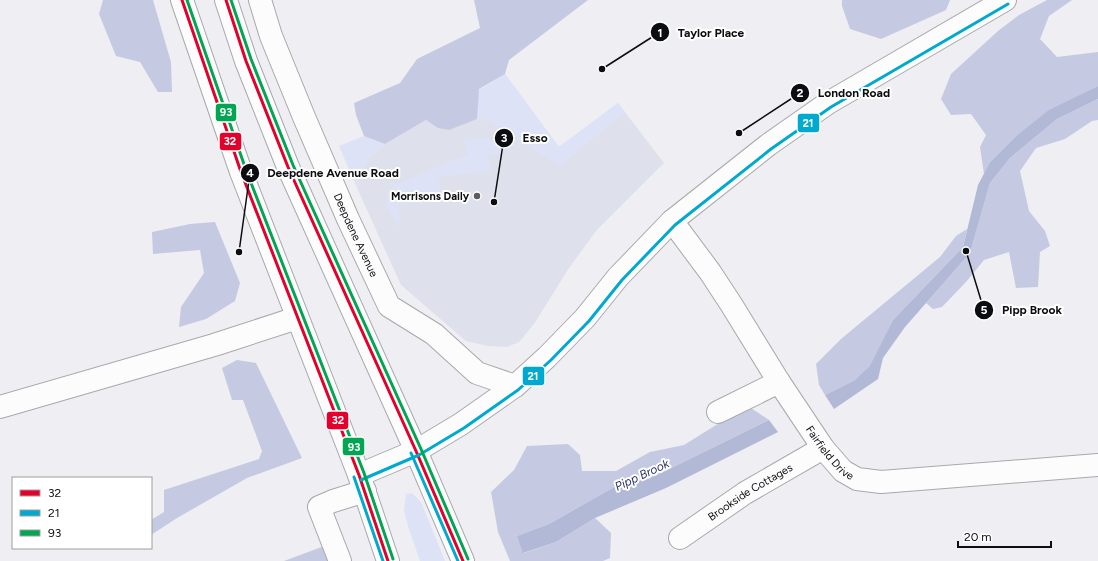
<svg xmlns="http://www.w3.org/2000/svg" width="1098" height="561" viewBox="0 0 1098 561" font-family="Figtree,sans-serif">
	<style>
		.built { fill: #dee0eb }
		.green { fill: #dee2f6 }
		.forest { fill: #c5cae2 }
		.water { fill: #b2b9d6 }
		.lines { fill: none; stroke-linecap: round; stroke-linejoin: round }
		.minor-casing { stroke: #a8a9ac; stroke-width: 24 }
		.highway-casing { stroke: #a8a9ac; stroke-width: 24 }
		.minor { stroke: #fcfcfd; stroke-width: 22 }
		.highway { stroke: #fcfcfd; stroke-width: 22 }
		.bus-1-casing { stroke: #fff; stroke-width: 6 }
		.bus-2-casing { stroke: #fff; stroke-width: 6 }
		.bus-3-casing { stroke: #fff; stroke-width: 6 }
		.bus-1 { stroke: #e4002b; stroke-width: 3 }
		.bus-2 { stroke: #00a9ce; stroke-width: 3 }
		.bus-3 { stroke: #00a651; stroke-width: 3 }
		.poi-dot { fill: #5b5c5f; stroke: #fff; stroke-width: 1.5 }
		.labels { text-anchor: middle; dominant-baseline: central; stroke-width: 4; stroke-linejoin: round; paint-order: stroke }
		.poi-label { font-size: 11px; font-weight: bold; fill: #0c0d10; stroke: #fff; text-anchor: end }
		.street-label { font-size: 11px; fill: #0c0d10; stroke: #fff }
		.water-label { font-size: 12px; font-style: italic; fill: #272f61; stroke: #fff }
		.leader { fill: none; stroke: #0c0d10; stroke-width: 1.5 }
		.callout-dot { fill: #0c0d10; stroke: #fff; stroke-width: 1.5 }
		.mark-label { font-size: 12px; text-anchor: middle; font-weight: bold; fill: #fff }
		.callout-label { font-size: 12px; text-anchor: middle; font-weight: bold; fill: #0c0d10; stroke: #fff; stroke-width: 4; stroke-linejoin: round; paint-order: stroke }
		.line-badge { stroke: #fff; stroke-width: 1.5 }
		.badge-label { font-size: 11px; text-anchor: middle; font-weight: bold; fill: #fff }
	</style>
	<rect width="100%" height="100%" fill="#eeeef3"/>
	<path class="built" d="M505,74L559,147L618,103L664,163L596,231L569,268L534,324L519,342L507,347L488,346L466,341L401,285L358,190L360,173L369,158L385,144L426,120L438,127Z"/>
	<g class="green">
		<path d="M505,74L559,147L618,103L625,112L560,166L517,138L488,121L477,119L479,90Z"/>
		<path d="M364,136L385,144L369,158L360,173L358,190L339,146Z"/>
		<path d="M475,138H486L501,147L506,153L488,155L490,171L439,177L441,201L399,204V229L387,207L386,197L393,186L468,154L463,141Z"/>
		<path d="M412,493L421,502L445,561H420L408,526L404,510L406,494Z"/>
	</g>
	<g class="forest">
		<path d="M103,0H153L171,62L172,92H158L140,62L116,56L99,14Z"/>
		<path d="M474,0H588L509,60L505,74L479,89L477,119L449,130L438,128L426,120L385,144L364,136L356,115L354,103L400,83L417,59L480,28Z"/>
		<path d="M842,0H950L946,10L881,39L850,29L842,6Z"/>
		<path d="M1047,0H1072L1049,16L1040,39L1057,57L1098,52V86L1049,111L1016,136L990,162L984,174L980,147L986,135L971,114L951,115L941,99L951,74L998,31L1019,15Z"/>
		<path d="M1098,99V120L1092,121L1065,139L1036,148L1020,171L1029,211L1045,231L1050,246L1040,252L1038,287L1016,288L1009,252L984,260L966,282L942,307L933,309L926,303L970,253L990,183L1010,158L1057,119Z"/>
		<path d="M215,222L240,283L235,301L206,319L179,327L181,307L204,273L200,250L153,254L152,232L190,224Z"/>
		<path d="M967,229L963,247L893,320L871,366L855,380L825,395L819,385L816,364L841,339L940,257L956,236Z"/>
		<path d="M237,360L256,363L302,458L247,478L177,518L151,535V520L164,512V490L259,459L262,451L243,400H232L222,368Z"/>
		<path d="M751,408L769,420L655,476L616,486L549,524L517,536L524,553L556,542L595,518L611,533L610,558L603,561H510L498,532L491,492L514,470L527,446L568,444L580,455L582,471H616L650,452L684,445L729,417Z"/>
		<path d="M327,545L333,561H284Z"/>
	</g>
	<g class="water">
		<path d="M1098,86V99L1057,119L1010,158L990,183L970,253L905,327L883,358L878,379L834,409L825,395L855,380L870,366L893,320L963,247L978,185L990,162L1016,136L1049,110Z"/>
		<path d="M769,420L778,432L666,488L595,518L556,542L523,553L517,536L549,524L616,486L655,476Z"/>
	</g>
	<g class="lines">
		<g class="minor-casing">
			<g id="minor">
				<path id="s1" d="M260,0L271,36L304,117L348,219L389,306L434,334L477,373L515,386"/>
				<path id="s2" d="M672,221L710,272L731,304L779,382L823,448L843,471L857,479L881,482L1098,465"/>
				<path d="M0,407L214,345L297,318"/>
				<path d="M718,412L779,382"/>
				<path d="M359,475L416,451L461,424L515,386L547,357L585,318L618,277L672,221L768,145L828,103L1005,0"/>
				<path id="s3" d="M680,538L745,493L823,448"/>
				<path d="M340,561L319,507L333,501L365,491"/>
			</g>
		</g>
		<g class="highway-casing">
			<g id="highway">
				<path d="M182,0L241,172L359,475L388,561"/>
				<path d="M226,0L246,61L288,167L416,451L463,561"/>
			</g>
		</g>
		<use href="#minor" class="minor"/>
		<use href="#highway" class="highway"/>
		<g class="bus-1-casing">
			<g id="bus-1">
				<path d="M182,0L241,172L359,475L388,561"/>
				<path d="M226,0L246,61L288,167L416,451L463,561"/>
			</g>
		</g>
		<g class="bus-2-casing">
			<g id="bus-2">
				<path d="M411,453L458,561"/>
				<path d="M354,477L383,561"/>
				<path d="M361,480L419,455L464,428L518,390L551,360L589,321L622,280L675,225L771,149L831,107L1008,4"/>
			</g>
		</g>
		<g class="bus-3-casing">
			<g id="bus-3">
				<path d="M187,0L246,170L364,473L393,559"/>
				<path d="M231,0L251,59L293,165L421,449L468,559"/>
			</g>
		</g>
		<use href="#bus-1" class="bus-1"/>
		<use href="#bus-2" class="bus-2"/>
		<use href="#bus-3" class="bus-3"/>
	</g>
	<circle class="poi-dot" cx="477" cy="196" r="4"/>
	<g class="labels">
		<g class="poi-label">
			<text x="469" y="196">Morrisons Daily</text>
		</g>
		<g class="street-label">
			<text stroke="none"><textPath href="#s1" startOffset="254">Deepdene Avenue</textPath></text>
			<text stroke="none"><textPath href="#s2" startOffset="281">Fairfield Drive</textPath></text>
			<text stroke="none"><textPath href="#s3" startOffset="84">Brookside Cottages</textPath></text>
		</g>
		<g class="water-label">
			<text transform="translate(642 475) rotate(-25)">Pipp Brook</text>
		</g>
	</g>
	<path class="leader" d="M602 69L660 32M739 133L800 93M494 202L504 138M239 252L250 173M966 251L984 310"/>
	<g class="callout-dot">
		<circle cx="602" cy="69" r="4"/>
		<circle cx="739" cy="133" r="4"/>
		<circle cx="494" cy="202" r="4"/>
		<circle cx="239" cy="252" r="4"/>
		<circle cx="966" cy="251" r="4"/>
		<circle cx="660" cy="32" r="10"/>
		<circle cx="800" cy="93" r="10"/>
		<circle cx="504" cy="138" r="10"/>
		<circle cx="250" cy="173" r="10"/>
		<circle cx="984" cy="310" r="10"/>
	</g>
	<g class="mark-label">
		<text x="660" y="37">1</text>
		<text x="800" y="97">2</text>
		<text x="504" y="142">3</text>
		<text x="250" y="177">4</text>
		<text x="984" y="314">5</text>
	</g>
	<g class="callout-label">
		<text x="711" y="37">Taylor Place</text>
		<text x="854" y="97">London Road</text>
		<text x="535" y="142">Esso</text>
		<text x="333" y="177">Deepdene Avenue Road</text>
		<text x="1032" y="314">Pipp Brook</text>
	</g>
	<g class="line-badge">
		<rect x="215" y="103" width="22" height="19" rx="4" fill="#00a651"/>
		<rect x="797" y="113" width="23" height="20" rx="4" fill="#00a9ce"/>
		<rect x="219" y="132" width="23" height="19" rx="4" fill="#e4002b"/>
		<rect x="522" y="366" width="23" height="20" rx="4" fill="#00a9ce"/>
		<rect x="326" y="411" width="23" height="19" rx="4" fill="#e4002b"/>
		<rect x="342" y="437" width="23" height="19" rx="4" fill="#00a651"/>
	</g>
	<g class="badge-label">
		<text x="226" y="116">93</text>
		<text x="808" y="127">21</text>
		<text x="230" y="145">32</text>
		<text x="533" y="380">21</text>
		<text x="338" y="424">32</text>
		<text x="354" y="451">93</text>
	</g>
	<rect x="12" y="477" width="140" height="72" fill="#ffffff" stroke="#9e9e9f"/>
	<rect x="20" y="490" width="20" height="6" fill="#e4002b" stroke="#9e9e9f"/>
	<text x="48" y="497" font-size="12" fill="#0c0d10">32</text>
	<rect x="20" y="510" width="20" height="6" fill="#00a9ce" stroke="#9e9e9f"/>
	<text x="48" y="517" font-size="12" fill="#0c0d10">21</text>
	<rect x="20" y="530" width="20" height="6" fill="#00a651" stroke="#9e9e9f"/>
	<text x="48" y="537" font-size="12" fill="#0c0d10">93</text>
	<path d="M958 541v6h93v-6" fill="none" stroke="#0c0d10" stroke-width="2"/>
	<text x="964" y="541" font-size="12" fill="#0c0d10" stroke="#ffffff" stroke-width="3" paint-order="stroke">20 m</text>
</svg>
